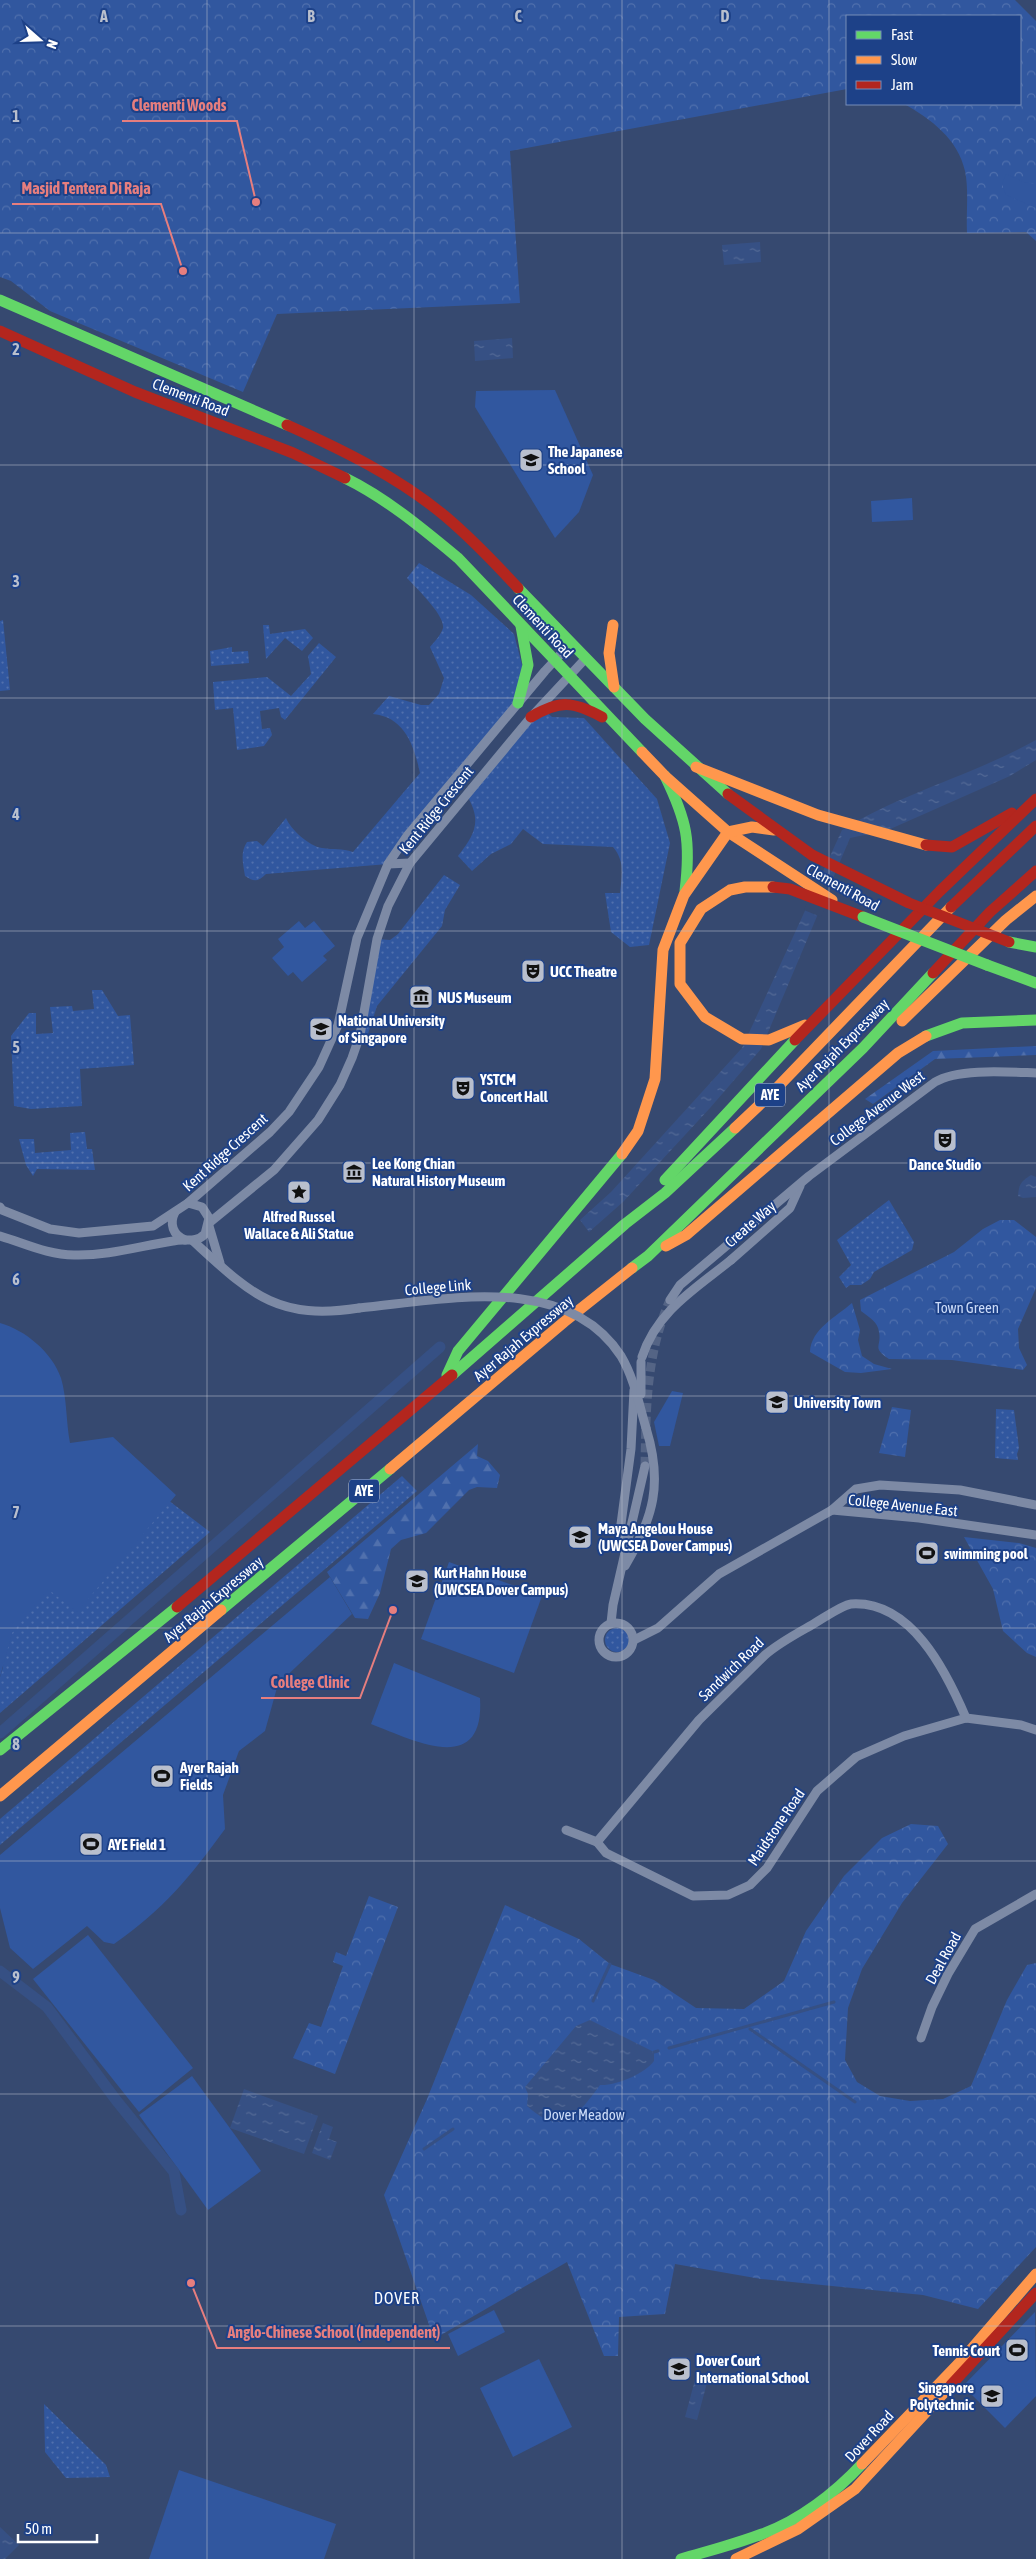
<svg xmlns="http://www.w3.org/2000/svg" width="1036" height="2559" viewBox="0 0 1036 2559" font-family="'Asap Condensed',sans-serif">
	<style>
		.grass { fill: url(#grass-dots) }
		.forest { fill: url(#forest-firs) }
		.park { fill: url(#park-crowns) }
		.garden { fill: #31579f }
		.water { fill: url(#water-ripples) }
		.pier { fill: #364970 }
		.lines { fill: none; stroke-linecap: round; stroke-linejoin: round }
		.stream { stroke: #365084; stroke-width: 3 }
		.canal { stroke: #365084; stroke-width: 11 }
		.street-tunnel { stroke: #546485; stroke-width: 9; stroke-dasharray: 9 4.5; stroke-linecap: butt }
		.street { stroke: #7d8aa5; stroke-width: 9 }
		.fast { stroke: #63d668; stroke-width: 11 }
		.slow { stroke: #ff974d; stroke-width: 11 }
		.jam { stroke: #b3261e; stroke-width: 11 }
		.street-bridge { stroke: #7d8aa5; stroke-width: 9 }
		.fast-bridge { stroke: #63d668; stroke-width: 11 }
		.jam-bridge { stroke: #b3261e; stroke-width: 11 }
		.grid { fill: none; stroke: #b9bfcd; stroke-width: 1; stroke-opacity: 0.55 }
		.labels { text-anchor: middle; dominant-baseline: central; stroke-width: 4; stroke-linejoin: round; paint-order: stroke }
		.shield { fill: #1d4188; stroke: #bbc6db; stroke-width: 1 }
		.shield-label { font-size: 14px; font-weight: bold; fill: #fff }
		.street-label { font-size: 15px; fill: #fff; stroke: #1d4188 }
		.poi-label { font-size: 15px; font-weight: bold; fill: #fff; stroke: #1d4188; text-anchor: start }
		.park-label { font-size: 15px; fill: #cbdbf8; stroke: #1d4188 }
		.neighbourhood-label { font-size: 16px; letter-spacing: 1px; fill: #fff; stroke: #1d4188 }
		.grid-label { font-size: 16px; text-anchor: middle; font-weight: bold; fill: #b9bfcd; stroke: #1d4188; stroke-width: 4; stroke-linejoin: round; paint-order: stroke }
		.leader { fill: none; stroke: #e67e7e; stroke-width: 2 }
		.callout-dot { fill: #e67e7e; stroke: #1d4188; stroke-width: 2 }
		.callout-label { font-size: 16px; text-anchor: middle; font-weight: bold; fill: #e67e7e; stroke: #1d4188; stroke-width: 4; stroke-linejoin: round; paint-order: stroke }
	</style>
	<defs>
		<pattern id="grass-dots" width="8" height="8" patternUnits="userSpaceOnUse" patternTransform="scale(1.25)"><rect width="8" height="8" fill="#31579f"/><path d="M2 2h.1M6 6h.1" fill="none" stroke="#5070ad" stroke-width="1.8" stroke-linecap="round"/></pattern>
		<pattern id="forest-firs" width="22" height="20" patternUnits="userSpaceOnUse" patternTransform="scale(1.25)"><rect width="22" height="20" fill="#31579f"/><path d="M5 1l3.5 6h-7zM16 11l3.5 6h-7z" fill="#5070ad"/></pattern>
		<pattern id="park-crowns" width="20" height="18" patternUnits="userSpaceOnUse" patternTransform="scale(1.25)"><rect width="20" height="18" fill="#31579f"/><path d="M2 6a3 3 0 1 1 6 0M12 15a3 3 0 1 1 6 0" fill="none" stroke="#5070ad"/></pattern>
		<pattern id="water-ripples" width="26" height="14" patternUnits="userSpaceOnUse" patternTransform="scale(1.25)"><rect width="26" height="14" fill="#365084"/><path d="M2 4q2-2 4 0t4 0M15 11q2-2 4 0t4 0" fill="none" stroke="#546a96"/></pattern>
	</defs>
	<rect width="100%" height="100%" fill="#364970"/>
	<g class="grass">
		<path d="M419,563L471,595L514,634L522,665V693L388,864L266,874C258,882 254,882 245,876C243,864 240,852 247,842L257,841L263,846L286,818C291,830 309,846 322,848C334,850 341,848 353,852L420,773C414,746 405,717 373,714L389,696L421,705H429L439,694L444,678L430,647C435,641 441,635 443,628C445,615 416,588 407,578Z"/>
		<path d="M3,620L10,690L0,691V621Z"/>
		<path d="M269,625L270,634L305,629L313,638L302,651L285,638L266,659L263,625Z"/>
		<path d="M319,643L336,657L285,720L281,717L279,708L260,711L262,729L270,728L272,735L264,746L237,750L233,708L215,710L213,682L267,677L291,696L311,674L308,656Z"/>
		<path d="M232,647V652L248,651L249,663L211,666L210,651Z"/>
		<path d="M543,709L552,717L584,718L657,799L670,843L649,945L630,947L611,932L605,893H620C622,875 625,861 613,847L543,844L523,829L511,844L491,854L472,871L458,856C476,833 482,820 466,794Z"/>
		<path d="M444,875L460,885L445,910L442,926L377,1006L367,1037L360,1035L377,939L390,940L398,934Z"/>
		<path d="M92,990H102L118,1016L130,1015L134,1065L80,1069L82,1106L31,1109L14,1106L11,1036L29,1013H36V1034L53,1033L50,1007L72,1006L73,1011L94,1009Z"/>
		<path d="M85,1132L87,1149H92L95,1170L37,1169L33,1176L26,1165L19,1139H34L35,1153L71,1150L70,1133Z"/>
		<path d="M889,1200L914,1242L912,1250L874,1272L870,1279L861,1285H850L846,1288L839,1277L851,1265L837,1240Z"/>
		<path d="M996,1409L1014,1410L1019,1448L1017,1454L1018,1460L995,1458Z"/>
		<path d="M402,1476L417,1491L0,1845V1819Z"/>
		<path d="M164,1497L210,1532L0,1713V1677L3,1667L0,1626Z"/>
		<circle cx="617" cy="1640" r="12"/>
		<path d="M44,2404L106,2465L110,2477L66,2478L45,2452Z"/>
	</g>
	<g class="forest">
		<path d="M1036,1046V1055L935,1059L873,1104L865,1099L933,1051Z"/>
		<path d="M478,1444L477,1456L488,1461L500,1475L497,1488L477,1487L469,1490L426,1533L401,1540L391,1549L380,1593L368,1619L355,1618L327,1572Z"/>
	</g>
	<g class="park">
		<path d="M0,0H1015L1036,21V241L1026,232L967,233C966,214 969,190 965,171C958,139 931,119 904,104H1020V16H847V89L510,151L520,303L277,314L243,392L50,311L11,281L0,277Z"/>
		<path d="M1000,1220H1014L1036,1237V1288L1018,1329L1019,1348L1027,1365L1023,1370L952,1360L889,1359C871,1347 882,1347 879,1332C878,1322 869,1317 861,1311L860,1300L954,1252L983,1229Z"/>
		<path d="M852,1303L860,1330L858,1340L862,1356L874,1364L892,1369L861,1373L845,1372L810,1352C811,1329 836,1317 852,1303Z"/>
		<path d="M892,1407L911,1410L905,1457L879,1453Z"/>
		<path d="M964,1537L1019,1543L1036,1548V1657L1027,1653L1003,1631L993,1589Z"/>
		<path d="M911,1824L938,1826L948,1844L902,1903L862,1969L848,2008L845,2060L857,2082L880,2096L910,2101L943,2099L971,2086L1007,2000L1027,1965L1036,1963V2247L978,2309L923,2295L761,2279L675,2264L665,2314L619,2317L618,2356H604L567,2262L434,2339L384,2195L427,2099L505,1905L579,1939L610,1964L654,1980L696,2008L744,2009L784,1981L806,1931L844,1876L882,1838Z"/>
		<path d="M369,1896L398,1907L335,2074L293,2058L309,2023L321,2027L343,1966L333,1962L336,1952L346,1956Z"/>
	</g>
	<g class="garden">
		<path d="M1006,174L1024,182L1036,184V208L1006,195L1002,184Z"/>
		<path d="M555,390L593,475L579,512L555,538L475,407L476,391Z"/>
		<path d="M912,498L913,520L872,522L871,501Z"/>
		<path d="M299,921L305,928L314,921L335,946L323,956L327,960L302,982L293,972L288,976L272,958L284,947L278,939Z"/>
		<path d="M0,1323C25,1330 52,1352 61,1378C67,1398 66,1422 70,1443L113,1437L176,1495L77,1612L48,1589L12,1633L0,1677Z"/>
		<path d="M672,1391L683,1393L670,1446H659L654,1422Z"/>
		<path d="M449,1562L542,1596L514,1673L421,1639Z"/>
		<path d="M330,1577L352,1614L278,1684L265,1731L239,1751L223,1795L225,1829C190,1877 164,1909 114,1944L104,1942L87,1926L33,1969L10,1948L0,1908V1855Z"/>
		<path d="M394,1663L480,1698C485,1778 413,1740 371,1724Z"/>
		<path d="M88,1935L193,2068L139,2112L33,1979Z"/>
		<path d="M192,2076L261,2171L208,2210L139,2115Z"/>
		<path d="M494,2310L505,2332L458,2356L448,2334Z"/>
		<path d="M1035,2312L1036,2396L1005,2428L963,2386Z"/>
		<path d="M539,2359L572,2427L513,2457L480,2388Z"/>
		<path d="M179,2470L336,2524L324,2559H149Z"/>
	</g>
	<g class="water">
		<path d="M760,242L761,262L724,265L722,245Z"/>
		<path d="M512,338L513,358L475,361L474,341Z"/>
		<path d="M1036,740V760L1010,776L888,830L850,838L761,1049L710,1108L623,1202L589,1232L580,1220L611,1192L742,1048L842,830C902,793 973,775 1036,740Z"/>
		<path d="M1031,1175L1036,1177V1197L1023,1198L1018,1196C1019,1185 1020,1182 1031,1175Z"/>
		<path d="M590,2020L654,2052V2061C645,2074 615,2086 600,2085C577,2116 562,2138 527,2106L528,2094L525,2087L576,2026Z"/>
		<path d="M244,2089L318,2116L304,2154L230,2128Z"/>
		<path d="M323,2123L333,2127L329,2139L337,2142L330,2160L312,2153Z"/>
		<path d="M695,2380L707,2383L697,2420L685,2417Z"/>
		<path d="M0,2527L19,2545L5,2559H0Z"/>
	</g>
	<path class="pier" d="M820,874L835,883L821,917L804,910Z"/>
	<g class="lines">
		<g class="stream">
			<path d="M593,2001L610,1964"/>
			<path d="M750,2029L855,2102"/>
			<path d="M669,2048L834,2002"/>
			<path d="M654,2052L658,2051"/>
			<path d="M424,2149L453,2129"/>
		</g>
		<g class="canal">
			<path d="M0,1733L440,1347"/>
			<path d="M0,1971L47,2007L116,2100L174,2172L181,2210"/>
		</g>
		<path class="street-tunnel" d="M645,1466C646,1408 646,1354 670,1300"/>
		<g class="street">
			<path d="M388,864L410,863"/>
			<path d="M0,1207L2,1210L50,1229L79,1233L153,1226L188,1203L270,1132L289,1112L319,1067L338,1025L357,938L388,864L407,836L545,671L571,643"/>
			<path d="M175,1212C169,1224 173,1235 185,1240"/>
			<path d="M209,1223L274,1170L318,1120L340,1085L352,1058L360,1035L377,939L388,906L410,863L531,717L586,658"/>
			<path d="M209,1226L220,1263"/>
			<path d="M0,1236C24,1243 48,1255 74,1255C108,1256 140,1246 173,1241C186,1238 195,1244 205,1234L209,1218L202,1207L188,1203"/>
			<path d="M193,1241C250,1293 276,1321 359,1308"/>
			<path d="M731,1260L790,1208L800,1186"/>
			<path d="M670,1300L680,1285L809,1176L935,1082C958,1068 1009,1072 1036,1073"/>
			<path d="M832,1510L919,1518L1036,1535"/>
			<path d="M625,1556L621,1524L631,1449L634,1390"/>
			<path d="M625,1566C654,1517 663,1483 646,1428"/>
			<circle cx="616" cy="1640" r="17"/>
			<path d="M611,1623L613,1605L645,1466"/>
			<path d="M634,1640L658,1628L719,1574L832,1510L856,1489L880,1485L960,1490L1036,1505"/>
			<path d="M566,1830L597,1842"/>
			<path d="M597,1842L606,1853L693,1896L728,1895L750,1885L767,1868L817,1791L856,1757L904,1736L966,1718L1021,1725L1036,1730"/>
			<path d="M597,1842L699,1720L765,1655C779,1643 794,1635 810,1626C819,1621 842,1605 851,1604C911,1600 946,1671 966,1718"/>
			<path d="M921,2038L932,2007L948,1974L975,1929L1036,1894"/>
		</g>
		<g class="fast">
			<path d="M0,300L287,425"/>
			<path d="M345,478C386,498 423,529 458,558L642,752"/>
			<path d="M518,588L645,719L728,794"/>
			<path d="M518,703L528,665L521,626"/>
			<path d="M665,776C687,821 691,841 685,891"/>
			<path d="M1009,942L1036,947"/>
			<path d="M987,965L1036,983"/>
			<path d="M926,1036L962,1023L1036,1020"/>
			<path d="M665,1180L795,1040"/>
			<path d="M632,1268L648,1256L863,1048L933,973"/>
			<path d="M447,1375L458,1351L622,1154"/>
			<path d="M452,1375L625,1224L665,1193L735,1128"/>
			<path d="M221,1610L390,1469"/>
			<path d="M0,1750L177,1607"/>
			<path d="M681,2559C708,2551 736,2544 762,2534C799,2521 835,2493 862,2464"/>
		</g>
		<g class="slow">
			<path d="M613,625L609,653L614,687"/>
			<path d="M642,752L665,776L728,832L832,900"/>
			<path d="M696,767L818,815L926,845"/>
			<path d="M773,887H745L730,890L701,909L680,943V984L705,1017L742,1039L769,1040L805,1025"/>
			<path d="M902,1021L1006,920L1036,896"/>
			<path d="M735,1128L771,1094L951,907"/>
			<path d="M622,1154L638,1131L655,1079L663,950L684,895L728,832L752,827L774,830"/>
			<path d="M666,1246L686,1235L898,1053L926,1036"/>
			<path d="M390,1469L564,1322L632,1268"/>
			<path d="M0,1796L221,1610"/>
			<path d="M862,2464L962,2360L1036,2274"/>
			<path d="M736,2559L798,2529L855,2489L951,2385"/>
		</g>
		<g class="jam">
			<path d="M0,331L135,392L293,453L345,478"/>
			<path d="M287,425C343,450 398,477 445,516C471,538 495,563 518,588"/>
			<path d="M531,717C560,700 573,701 602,717"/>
			<path d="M728,794L812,855"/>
			<path d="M926,845L952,847L1012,813"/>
			<path d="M773,887L790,889L863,917"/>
			<path d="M951,907L1036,826"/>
			<path d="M933,973L990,912L1036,871"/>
			<path d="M795,1040L940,891L1036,799"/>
			<path d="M177,1607L452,1375"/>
			<path d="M951,2385L1036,2293"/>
		</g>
		<g class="street-bridge">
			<path d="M359,1308C443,1300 566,1271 621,1356C634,1378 639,1404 646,1428"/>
			<path d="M642,1357C657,1311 695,1289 731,1260"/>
			<path d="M641,1362V1394"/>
		</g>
		<path class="fast-bridge" d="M863,917L987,965"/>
		<path class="jam-bridge" d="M812,855L909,903L1009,942"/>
	</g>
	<path class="grid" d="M207,0V2559M414,0V2559M622,0V2559M829,0V2559M0,233H1036M0,465H1036M0,698H1036M0,931H1036M0,1163H1036M0,1396H1036M0,1628H1036M0,1861H1036M0,2094H1036M0,2326H1036"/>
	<defs>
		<g id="school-square" transform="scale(1.25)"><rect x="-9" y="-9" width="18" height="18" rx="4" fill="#b9bfcd" stroke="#1d4188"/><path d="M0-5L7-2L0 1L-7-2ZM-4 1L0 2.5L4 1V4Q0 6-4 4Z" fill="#111"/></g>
		<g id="theatre-square" transform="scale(1.25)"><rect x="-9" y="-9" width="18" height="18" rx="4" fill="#b9bfcd" stroke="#1d4188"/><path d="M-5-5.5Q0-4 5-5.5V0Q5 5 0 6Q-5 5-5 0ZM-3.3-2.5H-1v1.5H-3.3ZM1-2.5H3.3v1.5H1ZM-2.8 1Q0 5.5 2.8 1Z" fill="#111"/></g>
		<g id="museum-square" transform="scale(1.25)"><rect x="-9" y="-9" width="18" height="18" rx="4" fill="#b9bfcd" stroke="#1d4188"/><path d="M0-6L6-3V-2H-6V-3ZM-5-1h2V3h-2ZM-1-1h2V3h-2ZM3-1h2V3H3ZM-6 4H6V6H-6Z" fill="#111"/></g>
		<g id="university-square" transform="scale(1.25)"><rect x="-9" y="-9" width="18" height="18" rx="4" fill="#b9bfcd" stroke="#1d4188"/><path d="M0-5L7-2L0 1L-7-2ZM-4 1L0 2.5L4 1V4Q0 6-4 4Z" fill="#111"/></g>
		<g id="sight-square" transform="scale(1.25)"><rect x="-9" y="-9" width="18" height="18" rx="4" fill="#b9bfcd" stroke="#1d4188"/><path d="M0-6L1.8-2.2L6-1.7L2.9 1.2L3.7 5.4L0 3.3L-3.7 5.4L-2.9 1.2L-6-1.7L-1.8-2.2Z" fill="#111"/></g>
		<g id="stadium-square" transform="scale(1.25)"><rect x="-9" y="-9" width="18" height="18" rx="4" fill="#b9bfcd" stroke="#1d4188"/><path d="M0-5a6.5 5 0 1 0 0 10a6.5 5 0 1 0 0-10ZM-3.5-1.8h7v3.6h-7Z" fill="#111"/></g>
	</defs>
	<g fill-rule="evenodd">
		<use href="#school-square" x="531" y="460"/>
		<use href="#theatre-square" x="533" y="971"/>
		<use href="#museum-square" x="421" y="997"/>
		<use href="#university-square" x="321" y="1029"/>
		<use href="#theatre-square" x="463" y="1088"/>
		<use href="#theatre-square" x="945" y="1140"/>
		<use href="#museum-square" x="354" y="1172"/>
		<use href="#sight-square" x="299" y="1192"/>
		<use href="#university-square" x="777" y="1402"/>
		<use href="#school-square" x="580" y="1537"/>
		<use href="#stadium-square" x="927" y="1553"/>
		<use href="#school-square" x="417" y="1581"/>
		<use href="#stadium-square" x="162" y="1776"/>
		<use href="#stadium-square" x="91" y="1844"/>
		<use href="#stadium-square" x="1017" y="2350"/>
		<use href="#school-square" x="679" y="2369"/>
		<use href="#university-square" x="992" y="2396"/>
	</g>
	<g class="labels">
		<g class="shield">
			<rect x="755" y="1083.5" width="30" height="23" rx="4"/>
			<rect x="349" y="1479.5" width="30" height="23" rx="4"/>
		</g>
		<g class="shield-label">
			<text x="770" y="1095">AYE</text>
			<text x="364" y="1491">AYE</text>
		</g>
		<g class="street-label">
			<text transform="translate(191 397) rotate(21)">Clementi Road</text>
			<text transform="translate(543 626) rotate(47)">Clementi Road</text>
			<text transform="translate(436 810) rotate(-51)">Kent Ridge Crescent</text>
			<text transform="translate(843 887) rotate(29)">Clementi Road</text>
			<text transform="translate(842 1045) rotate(-45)">Ayer Rajah Expressway</text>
			<text transform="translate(877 1108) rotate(-37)">College Avenue West</text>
			<text transform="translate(225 1152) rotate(-42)">Kent Ridge Crescent</text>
			<text transform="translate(750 1224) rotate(-41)">Create Way</text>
			<text transform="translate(438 1287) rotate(-5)">College Link</text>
			<text transform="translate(523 1338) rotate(-40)">Ayer Rajah Expressway</text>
			<text transform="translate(903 1505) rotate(6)">College Avenue East</text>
			<text transform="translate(213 1599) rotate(-40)">Ayer Rajah Expressway</text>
			<text transform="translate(731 1669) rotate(-44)">Sandwich Road</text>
			<text transform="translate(776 1827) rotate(-56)">Maidstone Road</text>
			<text transform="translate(943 1958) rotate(-61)">Deal Road</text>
			<text transform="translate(869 2436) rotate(-47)">Dover Road</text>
		</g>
		<g class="poi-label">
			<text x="548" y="451">The Japanese<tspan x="548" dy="17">School</tspan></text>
			<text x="550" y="971">UCC Theatre</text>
			<text x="438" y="997">NUS Museum</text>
			<text x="338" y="1020">National University<tspan x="338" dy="17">of Singapore</tspan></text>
			<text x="480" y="1079">YSTCM<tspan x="480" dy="17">Concert Hall</tspan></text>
			<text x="372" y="1163">Lee Kong Chian<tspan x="372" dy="17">Natural History Museum</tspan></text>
			<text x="945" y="1164" text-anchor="middle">Dance Studio</text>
			<text x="299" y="1216" text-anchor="middle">Alfred Russel<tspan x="299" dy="17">Wallace &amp; Ali Statue</tspan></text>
			<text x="794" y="1402">University Town</text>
			<text x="598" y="1528">Maya Angelou House<tspan x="598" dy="17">(UWCSEA Dover Campus)</tspan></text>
			<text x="944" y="1553">swimming pool</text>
			<text x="434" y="1572">Kurt Hahn House<tspan x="434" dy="17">(UWCSEA Dover Campus)</tspan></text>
			<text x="180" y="1767">Ayer Rajah<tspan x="180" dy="17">Fields</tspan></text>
			<text x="108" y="1844">AYE Field 1</text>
			<text x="1000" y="2350" text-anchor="end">Tennis Court</text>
			<text x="696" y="2360">Dover Court<tspan x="696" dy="17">International School</tspan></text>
			<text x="974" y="2387" text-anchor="end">Singapore<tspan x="974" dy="17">Polytechnic</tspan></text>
		</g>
		<g class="park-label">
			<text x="967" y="1307">Town Green</text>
			<text x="584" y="2114">Dover Meadow</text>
		</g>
		<g class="neighbourhood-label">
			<text x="397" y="2298">DOVER</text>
		</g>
	</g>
	<g class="grid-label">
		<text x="104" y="22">A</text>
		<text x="311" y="22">B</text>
		<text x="518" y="22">C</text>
		<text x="725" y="22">D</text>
		<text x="16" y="122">1</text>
		<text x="16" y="355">2</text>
		<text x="16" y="587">3</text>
		<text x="16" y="820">4</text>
		<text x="16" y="1053">5</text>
		<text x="16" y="1285">6</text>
		<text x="16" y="1518">7</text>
		<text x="16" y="1750">8</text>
		<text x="16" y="1983">9</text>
	</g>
	<path class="leader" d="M256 202L237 121H122M183 271L161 204H12M393 1610L360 1698H261M191 2283L217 2348H450"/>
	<g class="callout-dot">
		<circle cx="256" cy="202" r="5"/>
		<circle cx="183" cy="271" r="5"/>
		<circle cx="393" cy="1610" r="5"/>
		<circle cx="191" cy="2283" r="5"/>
	</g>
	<g class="callout-label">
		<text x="179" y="111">Clementi Woods</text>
		<text x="86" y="194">Masjid Tentera Di Raja</text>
		<text x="310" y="1688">College Clinic</text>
		<text x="334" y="2338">Anglo-Chinese School (Independent)</text>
	</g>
	<rect x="846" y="15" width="175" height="90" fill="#1d4188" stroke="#778db8"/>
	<rect x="856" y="31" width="25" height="8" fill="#63d668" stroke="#778db8"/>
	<text x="891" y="40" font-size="15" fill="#ffffff">Fast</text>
	<rect x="856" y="56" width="25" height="8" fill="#ff974d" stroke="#778db8"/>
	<text x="891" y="65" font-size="15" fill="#ffffff">Slow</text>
	<rect x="856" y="81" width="25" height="8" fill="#b3261e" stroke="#778db8"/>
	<text x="891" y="90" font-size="15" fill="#ffffff">Jam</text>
	<g transform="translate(40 40) rotate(110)" stroke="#1d4188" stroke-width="4" paint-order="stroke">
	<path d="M0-4L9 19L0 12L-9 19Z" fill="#ffffff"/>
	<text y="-8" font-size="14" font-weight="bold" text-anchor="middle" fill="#ffffff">N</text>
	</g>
	<path d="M18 2534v8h79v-8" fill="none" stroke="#ffffff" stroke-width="2.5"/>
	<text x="25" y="2534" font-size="15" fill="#ffffff" stroke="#1d4188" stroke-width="4" paint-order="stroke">50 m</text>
</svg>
